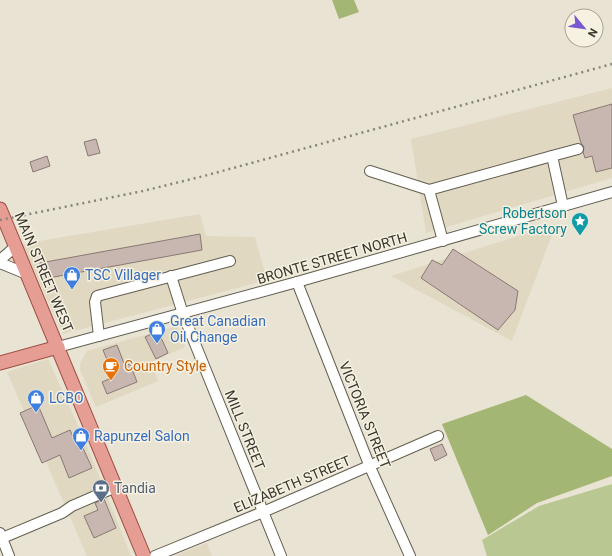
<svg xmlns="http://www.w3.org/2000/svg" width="612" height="556" viewBox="0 0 612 556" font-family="Roboto,sans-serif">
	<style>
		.built { fill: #e0d8c1 }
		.green { fill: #b9c892 }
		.forest { fill: #a4b673 }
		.building { fill: #c8b7b0; stroke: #897973 }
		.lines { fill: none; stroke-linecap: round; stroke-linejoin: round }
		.minor-casing { stroke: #625e50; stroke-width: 12 }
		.major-casing { stroke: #9e4e41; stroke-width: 15 }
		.minor { stroke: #fff; stroke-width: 10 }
		.major { stroke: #e69d93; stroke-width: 13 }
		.rail { stroke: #888479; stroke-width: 2.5; stroke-dasharray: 2 4; stroke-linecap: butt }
		.labels { text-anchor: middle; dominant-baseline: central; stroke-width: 3; stroke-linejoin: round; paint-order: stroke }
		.culture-label { font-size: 14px; fill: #0d838f; stroke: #f6f1e0; text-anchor: end }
		.street-label { font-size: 14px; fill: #38362f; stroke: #f6f1e0 }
		.shop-label { font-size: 14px; fill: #366cbe; stroke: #f6f1e0; text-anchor: start }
		.food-label { font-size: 14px; fill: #c56008; stroke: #f6f1e0; text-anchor: start }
		.service-label { font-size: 14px; fill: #4e5e75; stroke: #f6f1e0; text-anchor: start }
	</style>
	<rect width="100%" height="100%" fill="#e9e3d3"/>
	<g class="built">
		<path d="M612,88V178L426,233L411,139Z"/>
		<path d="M200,214L206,236L255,237L267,280L63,334L22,244Z"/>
		<path d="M556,224L512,341L391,276Z"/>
		<path d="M177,326L185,347L151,362L158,381L96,407L80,370V364L87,351Z"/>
		<path d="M48,359L87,446L131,556H87L7,372Z"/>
		<path d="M207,543L212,556H174Z"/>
	</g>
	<path class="green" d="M612,484V556H487L482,540L539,506Z"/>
	<g class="forest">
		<path d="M332,0H354L359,12L339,19Z"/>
		<path d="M526,395L612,449V476L537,503L488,535L442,424Z"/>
	</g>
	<g class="building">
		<path d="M612,104V168L596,172L592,156L585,158L583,152L584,147L581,143L573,115Z"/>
		<path d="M96,139L100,153L88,156L84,142Z"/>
		<path d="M47,156L50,166L33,172L30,162Z"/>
		<path d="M200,234L202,250L43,279L40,263Z"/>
		<path d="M453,249L518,291L515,310L498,330L421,278L432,260L442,265Z"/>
		<path d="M158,331L168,353L156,359L145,337Z"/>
		<path d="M117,345L125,366L130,364L137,382L107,394L102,382L114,377L103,350Z"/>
		<path d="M38,405L52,438L70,430L79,449L83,448L92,468L69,478L60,455L42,463L20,413Z"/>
		<path d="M442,444L447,455L435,461L430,449Z"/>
		<path d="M104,499L116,528L94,538L84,516L98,510L95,503Z"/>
	</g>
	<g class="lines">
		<g class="minor-casing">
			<g id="minor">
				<path d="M552,156L578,149"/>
				<path d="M370,171L429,190"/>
				<path d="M443,241L429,190L552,156L563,206"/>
				<path d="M0,260L15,247"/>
				<path d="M0,263L27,274"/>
				<path d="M171,276L183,314L281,556"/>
				<path d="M297,282L370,467L410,556"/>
				<path d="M99,336L95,302L97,296L230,261"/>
				<path d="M58,347L297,282L612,192"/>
				<path d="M0,533L9,556"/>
				<path d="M0,539L62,513L72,506L116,487"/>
				<path d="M155,556L263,512L438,436"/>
			</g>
		</g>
		<g class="major-casing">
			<g id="major">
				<path d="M0,209L144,556"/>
				<path d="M0,363L58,347"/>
			</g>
		</g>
		<use href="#minor" class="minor"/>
		<use href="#major" class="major"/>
		<path class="rail" d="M0,220L143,191L204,176L612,64"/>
	</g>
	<defs>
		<g id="sight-pin" transform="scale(0.9)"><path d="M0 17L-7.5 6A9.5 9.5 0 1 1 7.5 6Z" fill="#0f9aa8" stroke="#f6f1e0"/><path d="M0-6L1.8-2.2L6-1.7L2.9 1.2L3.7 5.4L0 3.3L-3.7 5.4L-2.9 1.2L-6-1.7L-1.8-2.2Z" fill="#fff"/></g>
		<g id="shop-pin" transform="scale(0.9)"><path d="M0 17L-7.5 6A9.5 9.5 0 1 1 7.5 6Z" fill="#3f7fe0" stroke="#f6f1e0"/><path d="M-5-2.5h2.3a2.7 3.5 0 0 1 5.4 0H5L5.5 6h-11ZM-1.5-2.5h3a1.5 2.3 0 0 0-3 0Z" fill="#fff"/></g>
		<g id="cafe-pin" transform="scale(0.9)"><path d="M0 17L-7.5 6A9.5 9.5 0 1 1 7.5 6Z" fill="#e8710a" stroke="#f6f1e0"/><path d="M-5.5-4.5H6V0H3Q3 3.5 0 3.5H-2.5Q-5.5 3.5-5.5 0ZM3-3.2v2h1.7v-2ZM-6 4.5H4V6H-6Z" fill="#fff"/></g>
		<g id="bank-pin" transform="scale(0.9)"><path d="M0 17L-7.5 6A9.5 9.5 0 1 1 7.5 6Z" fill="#5c6f8a" stroke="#f6f1e0"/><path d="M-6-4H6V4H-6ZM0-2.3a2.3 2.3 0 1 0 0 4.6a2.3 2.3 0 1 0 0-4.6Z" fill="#fff"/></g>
	</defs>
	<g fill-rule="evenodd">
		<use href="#sight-pin" x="580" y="221"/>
		<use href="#shop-pin" x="72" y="275"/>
		<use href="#shop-pin" x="157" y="329"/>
		<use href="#cafe-pin" x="111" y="366"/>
		<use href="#shop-pin" x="36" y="398"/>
		<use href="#shop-pin" x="81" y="436"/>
		<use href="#bank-pin" x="101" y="488"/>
	</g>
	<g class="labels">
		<g class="culture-label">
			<text x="567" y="213">Robertson<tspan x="567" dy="16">Screw Factory</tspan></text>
		</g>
		<g class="street-label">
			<text transform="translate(332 258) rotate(-16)">BRONTE STREET NORTH</text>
			<text transform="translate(44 272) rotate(67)">MAIN STREET WEST</text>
			<text transform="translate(365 415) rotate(68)">VICTORIA STREET</text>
			<text transform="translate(245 430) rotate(68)">MILL STREET</text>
			<text transform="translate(292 484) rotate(-23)">ELIZABETH STREET</text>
		</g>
		<g class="shop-label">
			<text x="85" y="275">TSC Villager</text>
			<text x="170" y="321">Great Canadian<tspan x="170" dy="16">Oil Change</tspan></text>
			<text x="49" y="398">LCBO</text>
			<text x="94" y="436">Rapunzel Salon</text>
		</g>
		<g class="food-label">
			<text x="124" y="366">Country Style</text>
		</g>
		<g class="service-label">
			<text x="114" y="488">Tandia</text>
		</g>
	</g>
	<g transform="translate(584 28) rotate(119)"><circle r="19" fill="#f6f1e0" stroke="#aaa699"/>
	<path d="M0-3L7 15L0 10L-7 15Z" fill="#7957d1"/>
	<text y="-6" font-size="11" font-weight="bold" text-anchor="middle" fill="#38362f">N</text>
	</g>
</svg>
